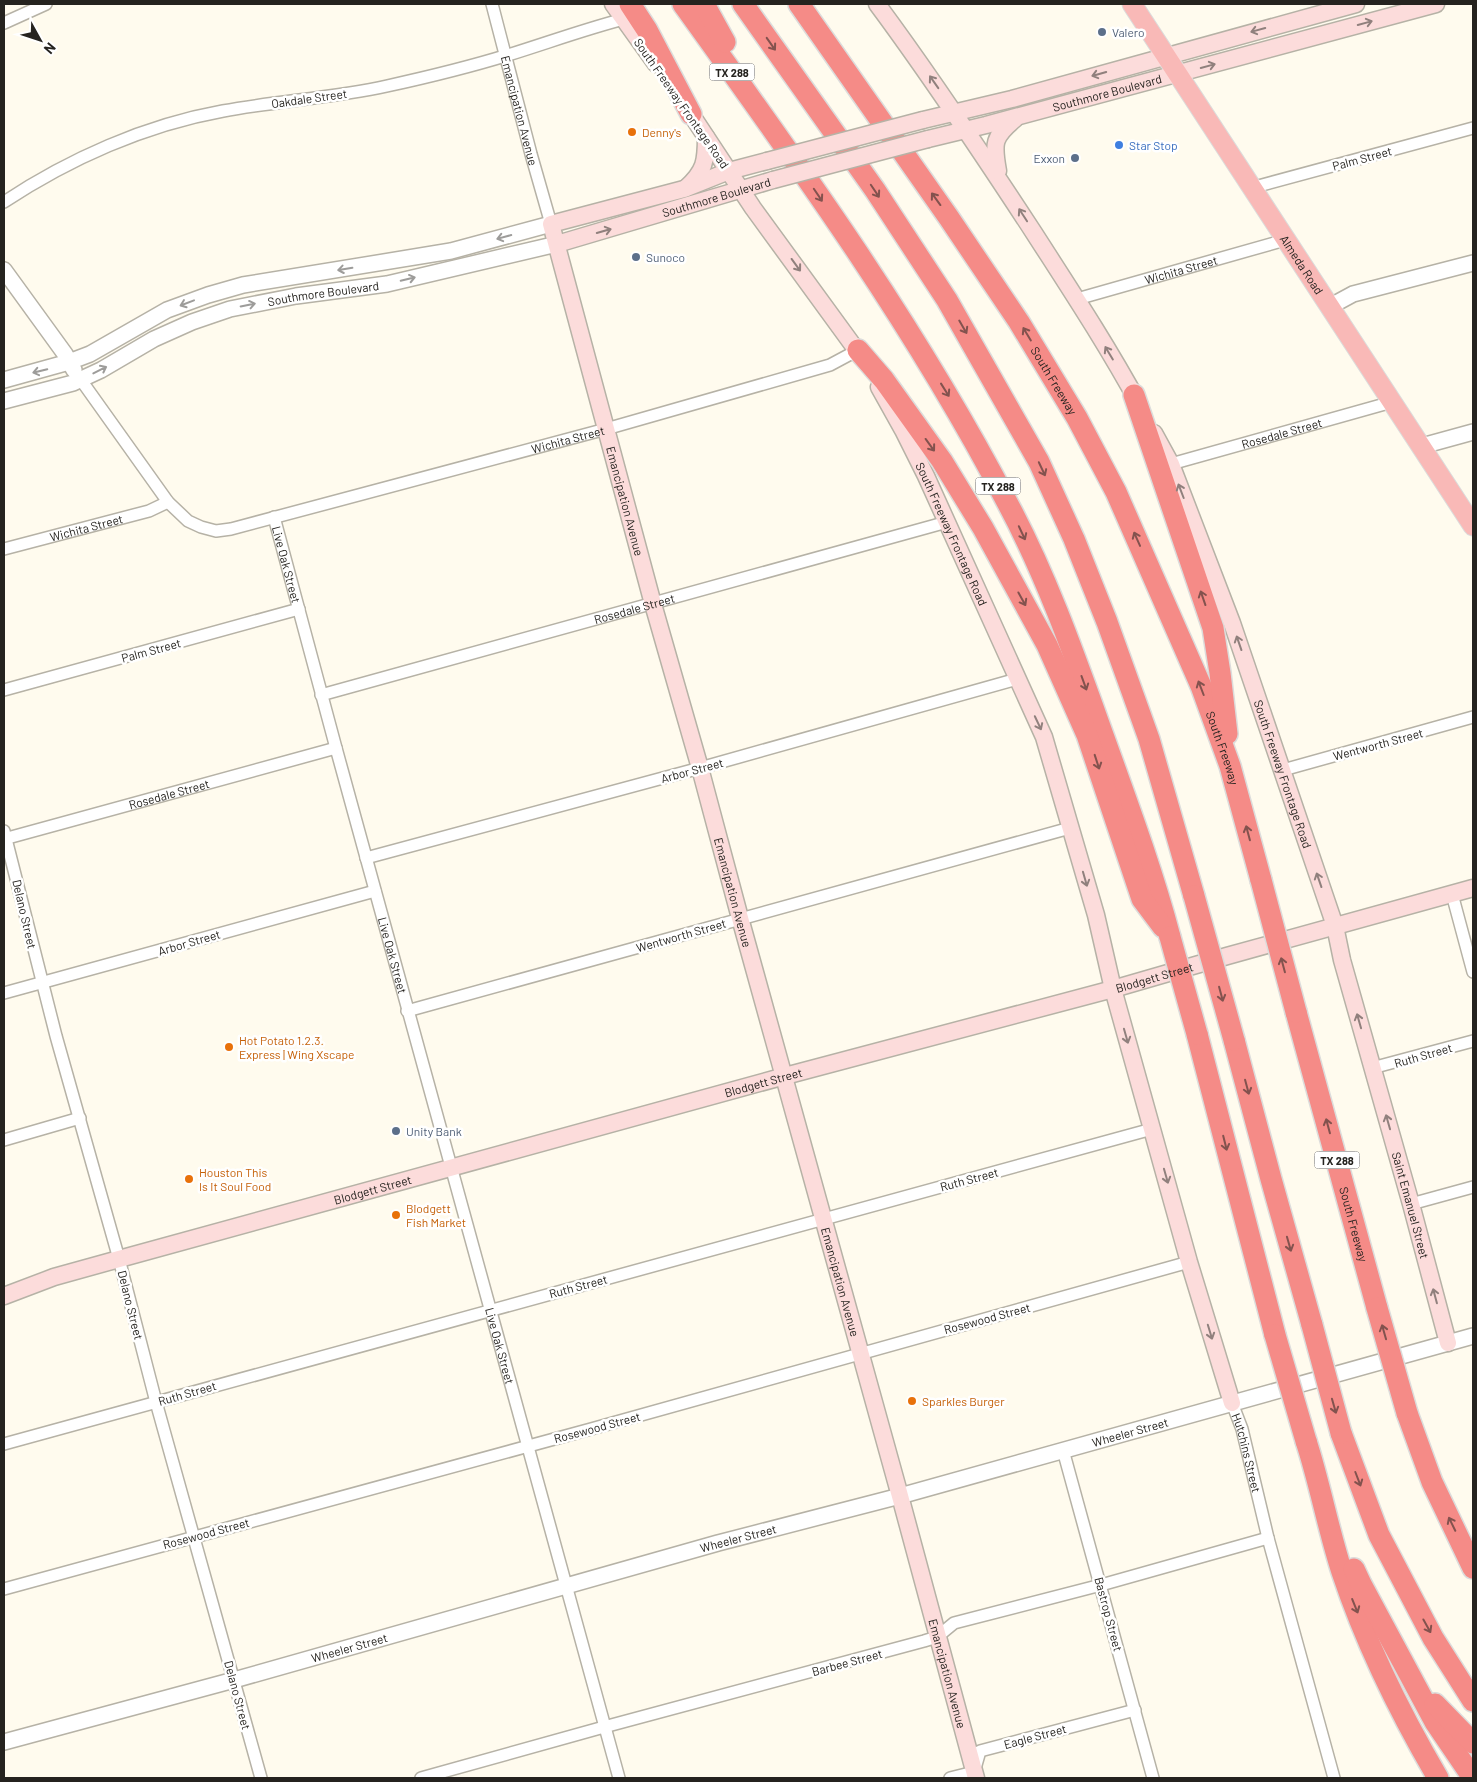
<svg xmlns="http://www.w3.org/2000/svg" width="1477" height="1782" viewBox="0 0 1477 1782" font-family="Barlow,sans-serif">
	<style>
		.lines { fill: none; stroke-linecap: round; stroke-linejoin: round }
		.minor-casing { stroke: #b6b2a6; stroke-width: 14 }
		.tertiary-casing { stroke: #b6b2a6; stroke-width: 18 }
		.secondary-casing { stroke: #b6b2a6; stroke-width: 19 }
		.primary-casing { stroke: #dcdcdb; stroke-width: 21 }
		.motorway-casing { stroke: #dcdcdb; stroke-width: 24 }
		.minor { stroke: #fff; stroke-width: 11 }
		.tertiary { stroke: #fff; stroke-width: 15 }
		.secondary { stroke: #fcdcdb; stroke-width: 16 }
		.primary { stroke: #f9b9b7; stroke-width: 19 }
		.motorway { stroke: #f58b87; stroke-width: 21 }
		.secondary-bridge-casing { stroke: #b6b2a6; stroke-width: 19; stroke-linecap: butt }
		.motorway-bridge-casing { stroke: #dcdcdb; stroke-width: 24; stroke-linecap: butt }
		.secondary-bridge { stroke: #fcdcdb; stroke-width: 16 }
		.motorway-bridge { stroke: #f58b87; stroke-width: 21 }
		.oneway { stroke: #90807d }
		.oneway2 { stroke: #83524e }
		.oneway3 { stroke: #9d9c9a }
		.service-dot { fill: #5c6f8a; stroke: #fff; stroke-width: 2 }
		.food-dot { fill: #e8710a; stroke: #fff; stroke-width: 2 }
		.shop-dot { fill: #3f7fe0; stroke: #fff; stroke-width: 2 }
		.labels { text-anchor: middle; dominant-baseline: central; stroke-width: 5; stroke-linejoin: round; paint-order: stroke }
		.shield { fill: #fff; stroke: #666562; stroke-width: 1 }
		.shield-label { font-size: 11px; font-weight: bold; fill: #25231f }
		.service-label { font-size: 12px; fill: #4e5e75; stroke: #fff; text-anchor: start }
		.street-label { font-size: 12px; fill: #25231f; stroke: #fff }
		.food-label { font-size: 12px; fill: #c56008; stroke: #fff; text-anchor: start }
		.shop-label { font-size: 12px; fill: #366cbe; stroke: #fff; text-anchor: start }
	</style>
	<rect width="100%" height="100%" fill="#fffbee"/>
	<g class="lines">
		<g class="minor-casing">
			<g id="minor">
				<path id="s1" d="M492,4L531,154L551,224"/>
				<path d="M4,23L46,4"/>
				<path d="M1251,188L1473,128"/>
				<path d="M4,202C69,159 145,125 223,111C277,101 333,98 387,86C428,77 469,67 508,55C547,43 585,29 624,19"/>
				<path id="s2" d="M1077,299L1285,240"/>
				<path id="s3" d="M81,380L168,502L188,521L201,527L216,531L231,529L606,429L830,365L858,350"/>
				<path id="s4" d="M1171,464L1392,402"/>
				<path id="s5" d="M274,517L336,748L619,1778"/>
				<path id="s6" d="M4,549L149,511L168,502"/>
				<path d="M4,690L299,609"/>
				<path id="s7" d="M321,695L947,522"/>
				<path d="M1283,770L1473,717"/>
				<path d="M4,831L56,1036L119,1259L156,1402L261,1778"/>
				<path id="s8" d="M4,839L336,748"/>
				<path d="M366,858L700,768L1017,679"/>
				<path d="M1452,894L1473,972"/>
				<path d="M4,993L375,891"/>
				<path d="M407,1011L1070,828"/>
				<path d="M1372,1068L1473,1041"/>
				<path d="M4,1140L80,1118"/>
				<path d="M1411,1204L1473,1187"/>
				<path id="s9" d="M1232,1403L1242,1429L1268,1538L1334,1778"/>
				<path d="M4,1444L1152,1129"/>
				<path d="M1063,1450L1153,1778"/>
				<path d="M4,1589L591,1429L1189,1262"/>
				<path d="M421,1778L604,1727L924,1641L937,1637L954,1623L1101,1585L1268,1538"/>
				<path d="M950,1778L974,1772L980,1751L1135,1710"/>
			</g>
		</g>
		<g class="tertiary-casing">
			<g id="tertiary">
				<path d="M4,270L65,354L74,370"/>
				<path d="M1329,307L1353,294L1473,263"/>
				<path d="M4,380L69,362L90,354L167,310L208,295L243,285L451,251L551,224"/>
				<path id="s10" d="M4,401L73,383L101,370L154,339L192,322L230,309L296,296L387,284L557,244"/>
				<path d="M1422,446L1473,432"/>
				<path id="s11" d="M4,1742L234,1680L718,1543L900,1496L1473,1336"/>
			</g>
		</g>
		<g class="secondary-casing">
			<g id="secondary">
				<path d="M613,4L656,64"/>
				<path d="M877,4C932,78 983,155 1034,233C1070,289 1107,345 1139,404"/>
				<path d="M685,105L753,208L863,359"/>
				<path d="M923,120L1012,99L1356,4"/>
				<path id="s12" d="M928,139L986,125L1436,4"/>
				<path id="s13" d="M767,161L729,171L684,189L551,224L653,604L700,768L740,918L900,1496L976,1778"/>
				<path d="M998,171C993,143 993,137 1015,119"/>
				<path d="M686,188C705,171 706,161 706,137"/>
				<path id="s14" d="M557,244L773,180"/>
				<path id="s15" d="M879,387L903,430L926,476L1044,737L1096,915L1113,989L1189,1262L1232,1403"/>
				<path id="s16" d="M1154,433L1171,464L1232,623L1335,926L1342,960L1411,1204L1448,1343"/>
				<path id="s17" d="M4,1296L54,1277L119,1259L785,1076L1113,989L1227,956L1473,888"/>
			</g>
		</g>
		<g class="primary-casing">
			<g id="primary">
				<path id="s18" d="M1132,4L1473,526"/>
			</g>
		</g>
		<g class="motorway-casing">
			<g id="motorway">
				<path d="M630,4L647,30L691,114"/>
				<path d="M683,4C799,165 916,327 1008,504C1047,577 1075,657 1103,735C1127,802 1152,869 1170,937"/>
				<path d="M704,4L725,42"/>
				<path d="M743,4L875,190L947,300L1039,462L1074,539L1107,622L1149,739L1194,896"/>
				<path id="s19" d="M799,4L949,218L1019,322L1077,418L1116,492L1201,686L1230,766L1261,880"/>
				<path d="M858,350L884,380L942,461L983,528L1047,645L1087,735L1142,899L1163,927"/>
				<path d="M1134,395L1213,628L1220,673L1227,734"/>
				<path id="s20" d="M1296,1012L1377,1308"/>
				<path d="M1197,1034L1275,1335"/>
				<path d="M1234,1040L1271,1179L1312,1325"/>
				<path d="M1407,1413L1432,1482L1473,1568"/>
				<path d="M1341,1433L1379,1535L1433,1638L1473,1701"/>
				<path d="M1306,1441C1320,1484 1328,1529 1342,1572C1366,1644 1400,1713 1438,1778"/>
				<path d="M1354,1569L1361,1584L1435,1722L1473,1778"/>
				<path d="M1435,1704L1473,1743"/>
			</g>
		</g>
		<use href="#minor" class="minor"/>
		<use href="#tertiary" class="tertiary"/>
		<use href="#secondary" class="secondary"/>
		<use href="#primary" class="primary"/>
		<use href="#motorway" class="motorway"/>
		<g class="secondary-bridge-casing">
			<g id="secondary-bridge">
				<path d="M767,161L923,120"/>
				<path d="M773,180L928,139"/>
			</g>
		</g>
		<g class="motorway-bridge-casing">
			<g id="motorway-bridge">
				<path d="M1261,880L1296,1012"/>
				<path d="M1194,896L1234,1040"/>
				<path d="M1170,937L1197,1034"/>
				<path d="M1377,1308L1407,1413"/>
				<path d="M1312,1325L1341,1433"/>
				<path d="M1275,1335L1306,1441"/>
			</g>
		</g>
		<use href="#secondary-bridge" class="secondary-bridge"/>
		<use href="#motorway-bridge" class="motorway-bridge"/>
	</g>
	<defs><path id="oneway-shaft" d="M-6 0H5M1.5-3L5.5 0L1.5 3" fill="none" stroke-width="1.6" stroke-linecap="round" stroke-linejoin="round" transform="scale(1.25)"/></defs>
	<g class="oneway">
		<use href="#oneway-shaft" transform="translate(1365 23) rotate(-15)"/>
		<use href="#oneway-shaft" transform="translate(1258 30) rotate(165)"/>
		<use href="#oneway-shaft" transform="translate(1208 66) rotate(-15)"/>
		<use href="#oneway-shaft" transform="translate(1099 74) rotate(164)"/>
		<use href="#oneway-shaft" transform="translate(934 82) rotate(-125)"/>
		<use href="#oneway-shaft" transform="translate(1023 215) rotate(-123)"/>
		<use href="#oneway-shaft" transform="translate(604 231) rotate(-16)"/>
		<use href="#oneway-shaft" transform="translate(796 265) rotate(54)"/>
		<use href="#oneway-shaft" transform="translate(1109 353) rotate(-121)"/>
		<use href="#oneway-shaft" transform="translate(1181 491) rotate(-111)"/>
		<use href="#oneway-shaft" transform="translate(1239 643) rotate(-109)"/>
		<use href="#oneway-shaft" transform="translate(1038 723) rotate(65)"/>
		<use href="#oneway-shaft" transform="translate(1085 879) rotate(74)"/>
		<use href="#oneway-shaft" transform="translate(1319 880) rotate(-109)"/>
		<use href="#oneway-shaft" transform="translate(1359 1021) rotate(-106)"/>
		<use href="#oneway-shaft" transform="translate(1126 1036) rotate(74)"/>
		<use href="#oneway-shaft" transform="translate(1388 1122) rotate(-106)"/>
		<use href="#oneway-shaft" transform="translate(1166 1176) rotate(74)"/>
		<use href="#oneway-shaft" transform="translate(1435 1296) rotate(-105)"/>
		<use href="#oneway-shaft" transform="translate(1210 1332) rotate(73)"/>
	</g>
	<g class="oneway2">
		<use href="#oneway-shaft" transform="translate(771 44) rotate(55)"/>
		<use href="#oneway-shaft" transform="translate(875 191) rotate(56)"/>
		<use href="#oneway-shaft" transform="translate(818 195) rotate(56)"/>
		<use href="#oneway-shaft" transform="translate(936 199) rotate(-126)"/>
		<use href="#oneway-shaft" transform="translate(963 327) rotate(60)"/>
		<use href="#oneway-shaft" transform="translate(1027 334) rotate(-121)"/>
		<use href="#oneway-shaft" transform="translate(945 390) rotate(58)"/>
		<use href="#oneway-shaft" transform="translate(930 445) rotate(54)"/>
		<use href="#oneway-shaft" transform="translate(1042 469) rotate(65)"/>
		<use href="#oneway-shaft" transform="translate(1022 533) rotate(65)"/>
		<use href="#oneway-shaft" transform="translate(1137 539) rotate(-114)"/>
		<use href="#oneway-shaft" transform="translate(1203 598) rotate(-109)"/>
		<use href="#oneway-shaft" transform="translate(1022 599) rotate(61)"/>
		<use href="#oneway-shaft" transform="translate(1084 683) rotate(70)"/>
		<use href="#oneway-shaft" transform="translate(1201 688) rotate(-111)"/>
		<use href="#oneway-shaft" transform="translate(1097 762) rotate(72)"/>
		<use href="#oneway-shaft" transform="translate(1248 833) rotate(-105)"/>
		<use href="#oneway-shaft" transform="translate(1283 965) rotate(-105)"/>
		<use href="#oneway-shaft" transform="translate(1221 994) rotate(75)"/>
		<use href="#oneway-shaft" transform="translate(1247 1087) rotate(75)"/>
		<use href="#oneway-shaft" transform="translate(1328 1126) rotate(-105)"/>
		<use href="#oneway-shaft" transform="translate(1225 1143) rotate(76)"/>
		<use href="#oneway-shaft" transform="translate(1289 1244) rotate(74)"/>
		<use href="#oneway-shaft" transform="translate(1384 1332) rotate(-106)"/>
		<use href="#oneway-shaft" transform="translate(1334 1406) rotate(74)"/>
		<use href="#oneway-shaft" transform="translate(1358 1479) rotate(69)"/>
		<use href="#oneway-shaft" transform="translate(1452 1524) rotate(-116)"/>
		<use href="#oneway-shaft" transform="translate(1355 1606) rotate(68)"/>
		<use href="#oneway-shaft" transform="translate(1427 1626) rotate(61)"/>
	</g>
	<g class="oneway3">
		<use href="#oneway-shaft" transform="translate(504 237) rotate(165)"/>
		<use href="#oneway-shaft" transform="translate(345 269) rotate(171)"/>
		<use href="#oneway-shaft" transform="translate(408 279) rotate(-13)"/>
		<use href="#oneway-shaft" transform="translate(187 303) rotate(159)"/>
		<use href="#oneway-shaft" transform="translate(248 305) rotate(-11)"/>
		<use href="#oneway-shaft" transform="translate(100 370) rotate(-27)"/>
		<use href="#oneway-shaft" transform="translate(40 371) rotate(166)"/>
	</g>
	<g class="service-dot">
		<circle cx="1102" cy="32" r="5"/>
		<circle cx="1075" cy="158" r="5"/>
		<circle cx="636" cy="257" r="5"/>
		<circle cx="396" cy="1131" r="5"/>
	</g>
	<g class="food-dot">
		<circle cx="632" cy="132" r="5"/>
		<circle cx="229" cy="1047" r="5"/>
		<circle cx="189" cy="1179" r="5"/>
		<circle cx="396" cy="1215" r="5"/>
		<circle cx="912" cy="1401" r="5"/>
	</g>
	<circle class="shop-dot" cx="1119" cy="145" r="5"/>
	<g class="labels">
		<g class="shield">
			<rect x="709.5" y="63.5" width="45" height="17" rx="4"/>
			<rect x="975.5" y="477.5" width="45" height="17" rx="4"/>
			<rect x="1314.5" y="1151.5" width="45" height="17" rx="4"/>
		</g>
		<g class="shield-label">
			<text x="732" y="72">TX 288</text>
			<text x="998" y="486">TX 288</text>
			<text x="1337" y="1160">TX 288</text>
		</g>
		<g class="service-label">
			<text x="1112" y="32">Valero</text>
			<text x="1065" y="158" text-anchor="end">Exxon</text>
			<text x="646" y="257">Sunoco</text>
			<text x="406" y="1131">Unity Bank</text>
		</g>
		<g class="street-label">
			<text stroke="none"><textPath href="#s12" startOffset="185">Southmore Boulevard</textPath></text>
			<text transform="translate(309 98) rotate(-8)">Oakdale Street</text>
			<text transform="translate(682 103) rotate(55)">South Freeway Frontage Road</text>
			<text stroke="none"><textPath href="#s1" startOffset="110">Emancipation Avenue</textPath></text>
			<text transform="translate(1362 158) rotate(-15)">Palm Street</text>
			<text stroke="none"><textPath href="#s14" startOffset="166">Southmore Boulevard</textPath></text>
			<text stroke="none"><textPath href="#s18" startOffset="311">Almeda Road</textPath></text>
			<text stroke="none"><textPath href="#s2" startOffset="108">Wichita Street</textPath></text>
			<text stroke="none"><textPath href="#s10" startOffset="340">Southmore Boulevard</textPath></text>
			<text stroke="none"><textPath href="#s19" startOffset="455">South Freeway</textPath></text>
			<text stroke="none"><textPath href="#s4" startOffset="115">Rosedale Street</textPath></text>
			<text stroke="none"><textPath href="#s3" startOffset="571">Wichita Street</textPath></text>
			<text stroke="none"><textPath href="#s13" startOffset="512">Emancipation Avenue</textPath></text>
			<text stroke="none"><textPath href="#s6" startOffset="85">Wichita Street</textPath></text>
			<text stroke="none"><textPath href="#s15" startOffset="164">South Freeway Frontage Road</textPath></text>
			<text stroke="none"><textPath href="#s5" startOffset="49">Live Oak Street</textPath></text>
			<text stroke="none"><textPath href="#s7" startOffset="325">Rosedale Street</textPath></text>
			<text transform="translate(151 650) rotate(-15)">Palm Street</text>
			<text transform="translate(1378 744) rotate(-15)">Wentworth Street</text>
			<text stroke="none"><textPath href="#s19" startOffset="860">South Freeway</textPath></text>
			<text transform="translate(692 770) rotate(-15)">Arbor Street</text>
			<text stroke="none"><textPath href="#s16" startOffset="365">South Freeway Frontage Road</textPath></text>
			<text stroke="none"><textPath href="#s8" startOffset="171">Rosedale Street</textPath></text>
			<text stroke="none"><textPath href="#s13" startOffset="918">Emancipation Avenue</textPath></text>
			<text transform="translate(25 914) rotate(77)">Delano Street</text>
			<text transform="translate(681 935) rotate(-16)">Wentworth Street</text>
			<text transform="translate(189 942) rotate(-16)">Arbor Street</text>
			<text stroke="none"><textPath href="#s5" startOffset="454">Live Oak Street</textPath></text>
			<text stroke="none"><textPath href="#s17" startOffset="1194">Blodgett Street</textPath></text>
			<text transform="translate(1423 1055) rotate(-16)">Ruth Street</text>
			<text stroke="none"><textPath href="#s17" startOffset="789">Blodgett Street</textPath></text>
			<text transform="translate(969 1179) rotate(-15)">Ruth Street</text>
			<text stroke="none"><textPath href="#s17" startOffset="384">Blodgett Street</textPath></text>
			<text stroke="none"><textPath href="#s16" startOffset="815">Saint Emanuel Street</textPath></text>
			<text stroke="none"><textPath href="#s20" startOffset="220">South Freeway</textPath></text>
			<text stroke="none"><textPath href="#s13" startOffset="1322">Emancipation Avenue</textPath></text>
			<text transform="translate(578 1286) rotate(-15)">Ruth Street</text>
			<text transform="translate(131 1305) rotate(76)">Delano Street</text>
			<text transform="translate(987 1318) rotate(-15)">Rosewood Street</text>
			<text stroke="none"><textPath href="#s5" startOffset="859">Live Oak Street</textPath></text>
			<text transform="translate(187 1393) rotate(-16)">Ruth Street</text>
			<text transform="translate(597 1427) rotate(-15)">Rosewood Street</text>
			<text stroke="none"><textPath href="#s11" startOffset="1168">Wheeler Street</textPath></text>
			<text stroke="none"><textPath href="#s9" startOffset="52">Hutchins Street</textPath></text>
			<text transform="translate(206 1533) rotate(-15)">Rosewood Street</text>
			<text stroke="none"><textPath href="#s11" startOffset="762">Wheeler Street</textPath></text>
			<text transform="translate(1109 1614) rotate(75)">Bastrop Street</text>
			<text stroke="none"><textPath href="#s11" startOffset="358">Wheeler Street</textPath></text>
			<text transform="translate(847 1662) rotate(-15)">Barbee Street</text>
			<text stroke="none"><textPath href="#s13" startOffset="1728">Emancipation Avenue</textPath></text>
			<text transform="translate(238 1695) rotate(75)">Delano Street</text>
			<text transform="translate(1035 1736) rotate(-15)">Eagle Street</text>
		</g>
		<g class="food-label">
			<text x="642" y="132">Denny's</text>
			<text x="239" y="1040">Hot Potato 1.2.3.<tspan x="239" dy="14">Express | Wing Xscape</tspan></text>
			<text x="199" y="1172">Houston This<tspan x="199" dy="14">Is It Soul Food</tspan></text>
			<text x="406" y="1208">Blodgett<tspan x="406" dy="14">Fish Market</tspan></text>
			<text x="922" y="1401">Sparkles Burger</text>
		</g>
		<g class="shop-label">
			<text x="1129" y="145">Star Stop</text>
		</g>
	</g>
	<rect width="1477" height="1782" fill="none" stroke="#25231f" stroke-width="10"/>
	<g transform="translate(40 40) rotate(130)" stroke="#ffffff" stroke-width="4" paint-order="stroke">
	<path d="M0-4L9 19L0 12L-9 19Z" fill="#25231f"/>
	<text y="-8" font-size="14" font-weight="bold" text-anchor="middle" fill="#25231f">N</text>
	</g>
</svg>
